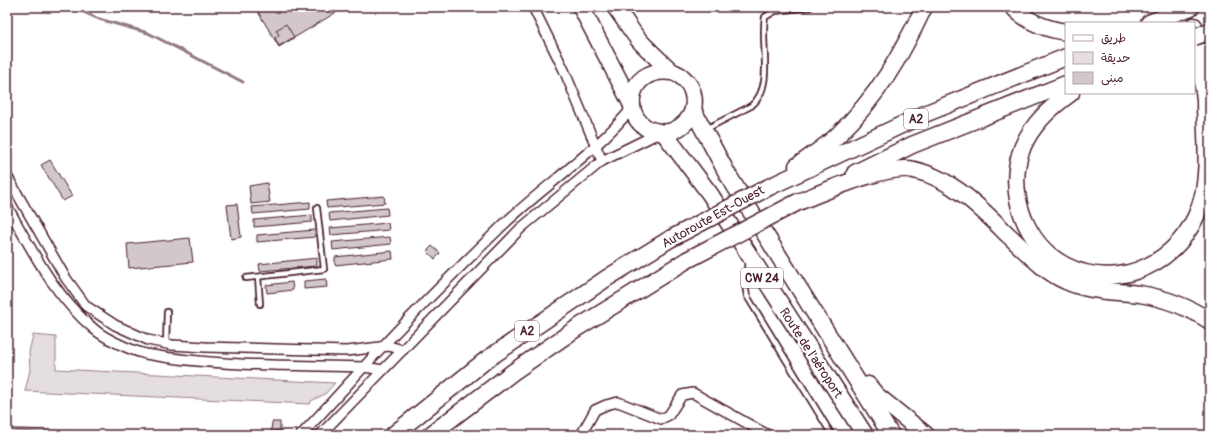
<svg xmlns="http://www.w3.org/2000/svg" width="1217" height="442" viewBox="0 0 1217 442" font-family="Pangolin,'Playpen Sans Arabic',sans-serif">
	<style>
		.green { fill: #e5dee0; stroke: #987e86 }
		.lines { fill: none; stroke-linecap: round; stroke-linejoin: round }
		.stream { stroke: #91787e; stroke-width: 3 }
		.building { fill: #d2c7cb; stroke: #4a1f2b }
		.lane-casing { stroke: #4a1f2b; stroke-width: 8 }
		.street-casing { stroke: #4a1f2b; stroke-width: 12 }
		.highway-casing { stroke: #4a1f2b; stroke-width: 19 }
		.lane { stroke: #fff; stroke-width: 4.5 }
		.street { stroke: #fff; stroke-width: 9 }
		.highway { stroke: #fff; stroke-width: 16 }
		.highway-bridge-casing { stroke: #4a1f2b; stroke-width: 19; stroke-linecap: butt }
		.highway-bridge { stroke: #fff; stroke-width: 16 }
		.labels { text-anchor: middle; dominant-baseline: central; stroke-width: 4; stroke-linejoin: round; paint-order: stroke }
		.shield { fill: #fff; stroke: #80626b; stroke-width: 1 }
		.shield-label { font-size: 12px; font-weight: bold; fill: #4a1f2b }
		.street-label { font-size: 13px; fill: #4a1f2b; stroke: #fff }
	</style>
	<rect width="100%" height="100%" fill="#fff"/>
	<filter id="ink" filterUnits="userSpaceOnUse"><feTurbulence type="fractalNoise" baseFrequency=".025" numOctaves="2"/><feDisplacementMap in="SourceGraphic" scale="8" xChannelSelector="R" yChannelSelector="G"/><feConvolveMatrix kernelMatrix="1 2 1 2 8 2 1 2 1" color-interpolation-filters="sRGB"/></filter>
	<g filter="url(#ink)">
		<g class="green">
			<path d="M33,335L56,337V369L335,383L325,394L311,401L310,404L25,391L30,370L29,352Z"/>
			<path d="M7,428L151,435H97L16,431L15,435H7Z"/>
		</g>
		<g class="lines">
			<path class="stream" d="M72,7L99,19L148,33L243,82"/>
		</g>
		<g class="building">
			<path d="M255,7H345L279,47Z"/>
			<path d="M764,7H801L765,13Z"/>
			<path d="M286,24L294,37L279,46L275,38L279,35L276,30Z"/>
			<path d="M50,160L72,196L63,201L41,165Z"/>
			<path d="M267,183L270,202L251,204L249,186Z"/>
			<path d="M384,196L385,203L327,208L326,201Z"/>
			<path d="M310,202V209L253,214L252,207Z"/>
			<path d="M237,204L241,237L231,239L227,205Z"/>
			<path d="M387,208L388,215L330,221L329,213Z"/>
			<path d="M312,215V222L254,227V220Z"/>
			<path d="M388,223L389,230L331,235L330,228Z"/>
			<path d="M315,230V237L257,242V235Z"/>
			<path d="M390,237L391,244L333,250L332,242Z"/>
			<path d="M190,238L193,262L129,268L127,244Z"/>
			<path d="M432,246L440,253L435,259L427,251Z"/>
			<path d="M392,251L393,259L335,265V257Z"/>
			<path d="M317,258V266L260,271L259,264Z"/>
			<path d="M326,279L327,287L304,289V281Z"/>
			<path d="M292,282L293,290L267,293L266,285Z"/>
			<path d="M272,422H280V431H271Z"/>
		</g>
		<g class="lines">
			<g class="lane-casing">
				<g id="lane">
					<path d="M706,129L751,106C775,87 760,45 765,17L775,11L810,7"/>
					<path d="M748,261L745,285L747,296L832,435"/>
					<path d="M258,277L260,304"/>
					<path d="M246,278L324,269L317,208"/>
					<path d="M166,344L167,312"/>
				</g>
			</g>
			<g class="street-casing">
				<g id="street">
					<path d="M533,7L564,70L602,161"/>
					<path d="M7,176L65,277L86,306L115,325L148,340L172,345L205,347L347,351L389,346L403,350"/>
					<path d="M7,206C32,250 54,296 94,329C104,338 132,351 146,354C216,367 293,365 364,367L383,370"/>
					<path d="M301,435C329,406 355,376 383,346C421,305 462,265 502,226C545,185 595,153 632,108"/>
					<path d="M320,435L521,228L602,161L659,133"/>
					<path d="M581,435L595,410L606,405L618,402L661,419L669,415L682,395L693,393L768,435"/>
				</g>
			</g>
			<g class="highway-casing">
				<g id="highway">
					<path d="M581,7L632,105"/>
					<path d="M615,7C623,17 630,29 638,39C648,50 660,61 671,71C674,73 679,74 682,77C696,88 698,109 686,122C679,129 669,134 659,132C618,126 624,65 672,72"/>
					<path d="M1013,7C1027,22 1046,29 1066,32"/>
					<path d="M1149,23L1191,7"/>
					<path d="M1194,26L1207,112"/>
					<path d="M1071,93C1051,107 1033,123 1023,146C1005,189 1024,245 1066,266C1120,293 1182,261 1200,206C1211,174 1205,135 1205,101"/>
					<path d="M693,110L728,175L891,435"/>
					<path d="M664,133L710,194L865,435"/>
					<path d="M797,166C811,156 827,146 839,134C878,96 901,56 924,7"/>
					<path d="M855,173L912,145L1066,84"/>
					<path d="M769,187L927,113L1066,57"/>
					<path d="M798,202C824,192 888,163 914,170C951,178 981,208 1007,234C1025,250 1043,271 1066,281C1089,292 1116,291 1140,294C1164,298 1190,308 1210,321"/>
					<path d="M868,385L876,395L926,435"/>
					<path d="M393,435L486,360L607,278L670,239"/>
					<path d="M430,435L513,372L577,328L687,260"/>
				</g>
			</g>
			<use href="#lane" class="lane"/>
			<use href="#street" class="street"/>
			<use href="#highway" class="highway"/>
			<g class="highway-bridge-casing">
				<g id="highway-bridge">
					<path d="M1194,37L1210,31"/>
					<path d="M670,239L769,187"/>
					<path d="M687,260L798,202"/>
				</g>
			</g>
			<use href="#highway-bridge" class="highway-bridge"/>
		</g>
	</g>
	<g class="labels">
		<g class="shield">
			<rect x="904" y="109" width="24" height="20" rx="3"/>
			<rect x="741" y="268" width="42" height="20" rx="3"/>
			<rect x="515" y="321" width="24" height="20" rx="3"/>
		</g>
		<g class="shield-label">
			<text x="916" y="119">A2</text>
			<text x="762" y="278">CW 24</text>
			<text x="527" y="331">A2</text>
		</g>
		<g class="street-label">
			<text transform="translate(713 217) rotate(-29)">Autoroute Est-Ouest</text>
			<text transform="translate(811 353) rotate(57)">Route de l'aéroport</text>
		</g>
	</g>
	<rect width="1217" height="442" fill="none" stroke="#fff" stroke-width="24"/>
	<rect x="12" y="12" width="1193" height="418" fill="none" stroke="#4a1f2b" stroke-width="1.5" filter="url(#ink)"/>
	<rect x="1065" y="22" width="130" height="72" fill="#ffffff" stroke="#b7a5aa"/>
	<rect x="1073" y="35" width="20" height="6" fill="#ffffff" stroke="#b7a5aa"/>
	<text x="1101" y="42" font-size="12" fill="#4a1f2b">طريق</text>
	<rect x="1073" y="52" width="20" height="12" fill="#e5dee0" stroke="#b7a5aa"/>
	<text x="1101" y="62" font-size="12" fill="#4a1f2b">حديقة</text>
	<rect x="1073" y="72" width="20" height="12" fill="#d2c7cb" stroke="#b7a5aa"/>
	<text x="1101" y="82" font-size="12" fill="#4a1f2b">مبنى</text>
</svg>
